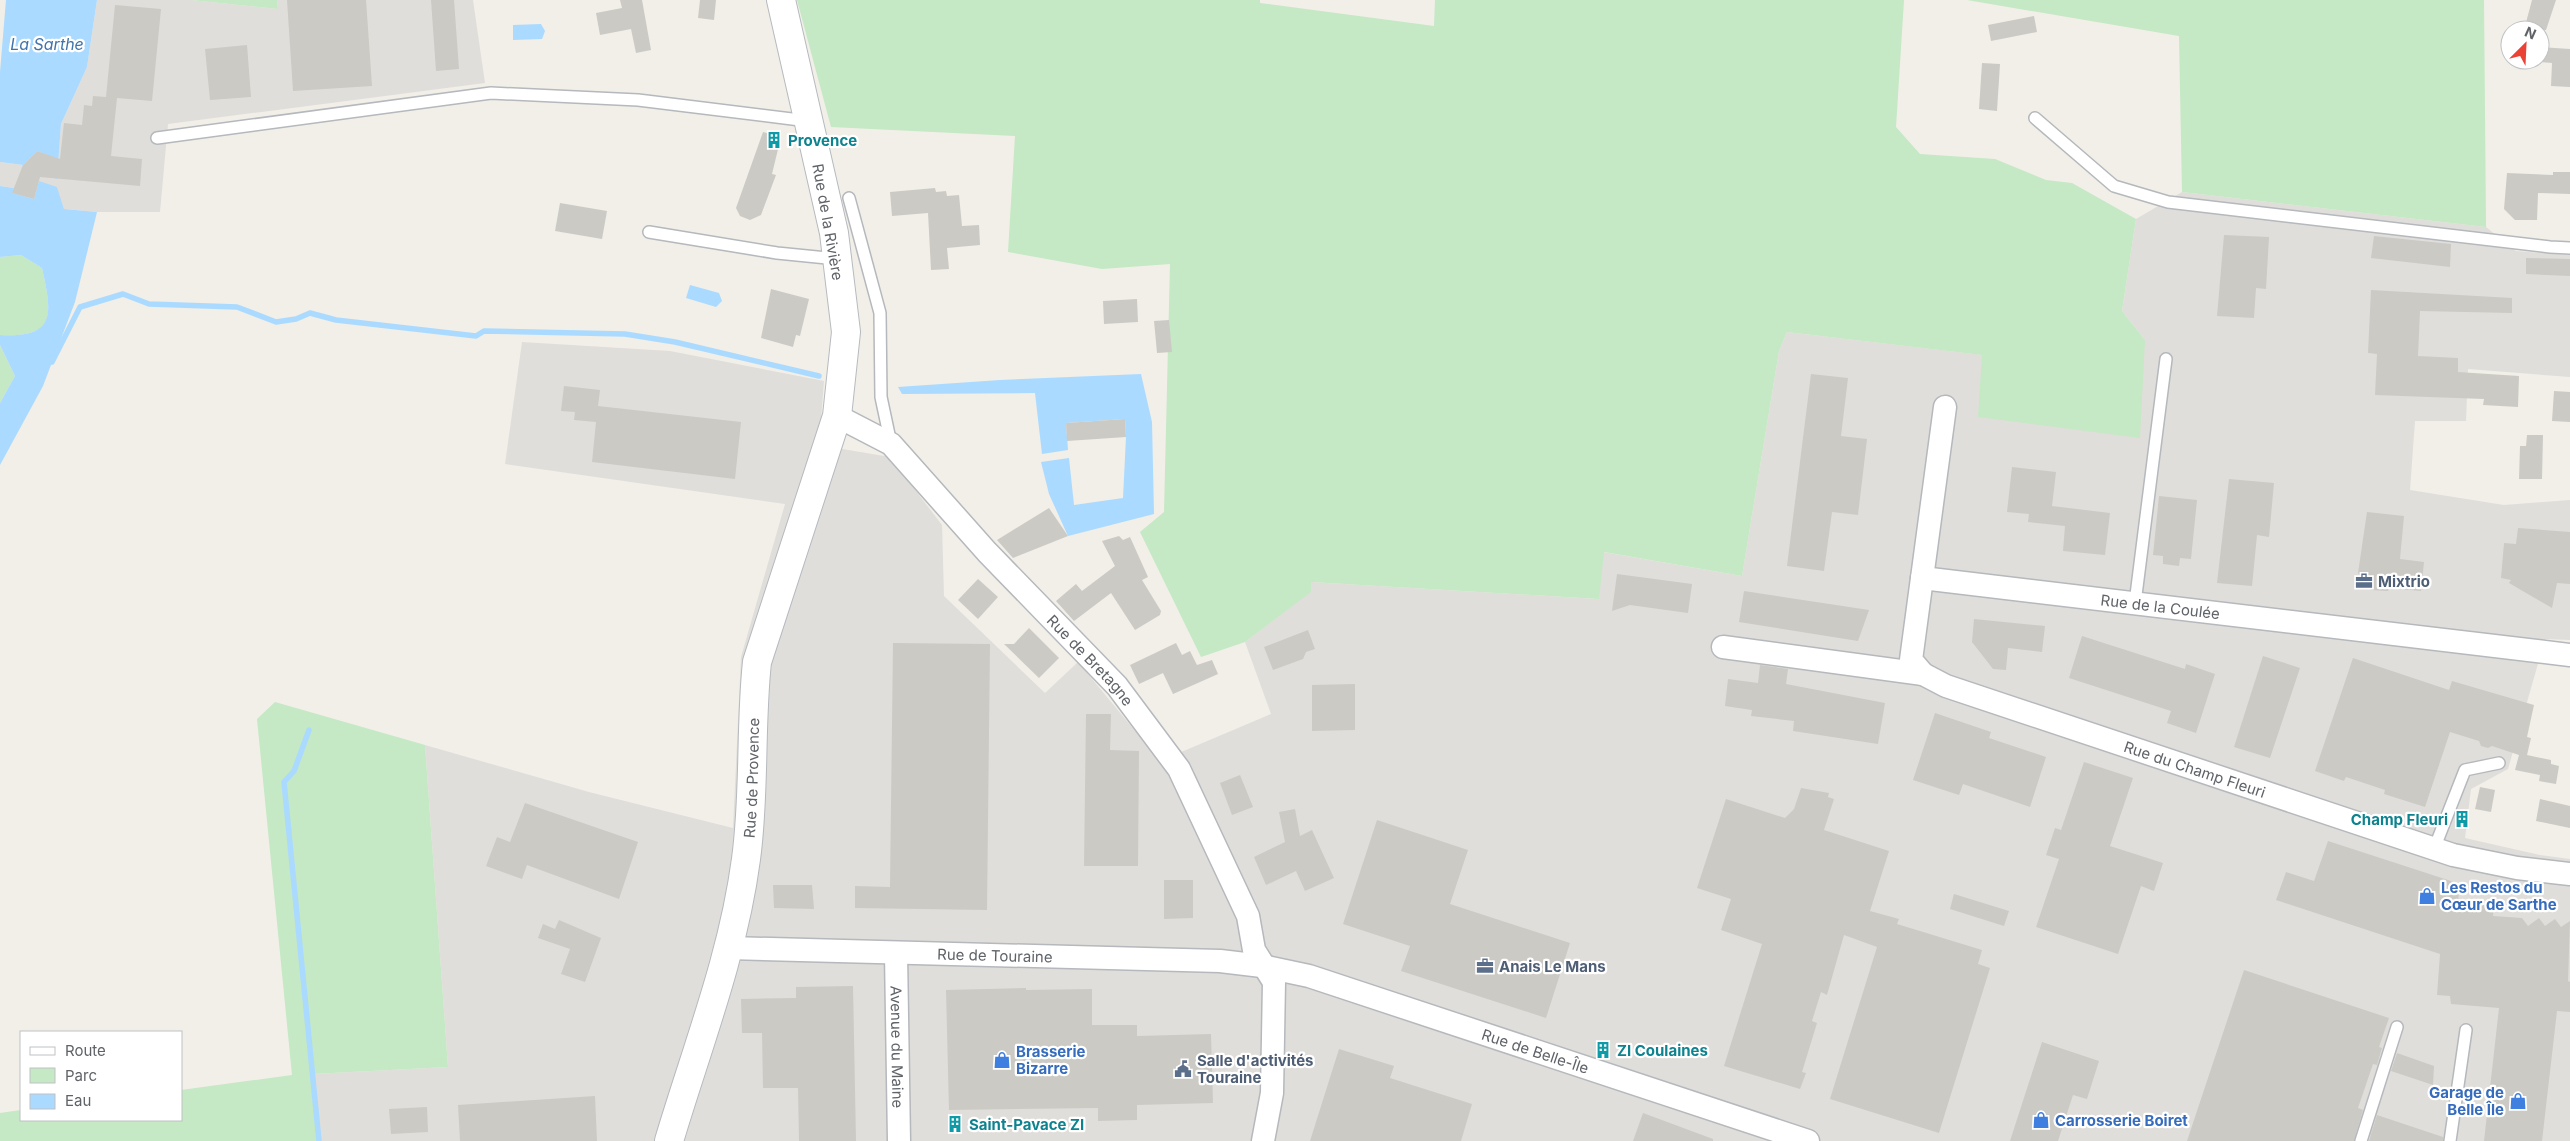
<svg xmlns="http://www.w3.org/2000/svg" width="2570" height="1141" viewBox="0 0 2570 1141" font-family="Inter,sans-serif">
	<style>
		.industrial { fill: #e0deda }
		.green { fill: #c5e8c5 }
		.water { fill: #aadaff }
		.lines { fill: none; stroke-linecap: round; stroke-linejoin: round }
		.stream { stroke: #aadaff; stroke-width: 5.5 }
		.building { fill: #cccac5 }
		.lane-casing { stroke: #b5b8bc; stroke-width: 14 }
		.street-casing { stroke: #b5b8bc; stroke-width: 25 }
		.secondary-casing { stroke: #b6babf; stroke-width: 30 }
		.lane { stroke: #fff; stroke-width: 11 }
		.street { stroke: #fff; stroke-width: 22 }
		.secondary { stroke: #fff; stroke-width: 28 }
		.labels { text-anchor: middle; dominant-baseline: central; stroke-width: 4.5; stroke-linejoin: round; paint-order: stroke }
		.culture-label { font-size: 15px; font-weight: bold; fill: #0d838f; stroke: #fff; text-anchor: start }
		.street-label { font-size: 15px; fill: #5f6368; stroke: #fff }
		.service-label { font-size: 15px; font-weight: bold; fill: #4e5e75; stroke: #fff; text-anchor: start }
		.shop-label { font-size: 15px; font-weight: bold; fill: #366cbe; stroke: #fff; text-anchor: start }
		.water-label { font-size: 16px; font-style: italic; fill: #4174aa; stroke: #fff }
	</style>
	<rect width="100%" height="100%" fill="#f1efe8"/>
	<g class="industrial">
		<path d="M97,0H191L278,9L277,0H473L485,83L168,124L160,212H97L64,209L57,188L34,199L13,193L14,188L0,186V162L23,165L37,151L48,155L57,178L61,124L87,67Z"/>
		<path d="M2182,192L2486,227L2516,251L2570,255V377L2468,369L2466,421H2415L2410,490L2504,505L2570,500V640L2545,639L2508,769L2471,789L2465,838L2540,855L2570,859V1141H318L312,1074L448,1067L425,745L589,792L733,828L741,657L785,504L505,464L522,342L670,351L824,381L819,445L890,457L942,525L944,596L1045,693L1078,662L1160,761L1271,714L1245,642L1310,592L1311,582L1598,599L1603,552L1742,576L1779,351L1787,332L1983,355L2145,340L2122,311L2136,219Z"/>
	</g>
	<g class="green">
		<path d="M191,0H277L278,9Z"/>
		<path d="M797,0H1260V3L1434,26L1435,0H1904L1896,127L1920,154L1995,159L2046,180L2072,183L2136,219L2122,311L2145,340L2140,438L1978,417L1982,355L1787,332L1779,351L1742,576L1604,552L1599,599L1311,582V592L1245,642L1201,657L1140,532L1164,512L1170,264L1102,269L1008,252L1015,136L831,127Z"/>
		<path d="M1967,0H2484L2486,227L2182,192L2179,36Z"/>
		<path d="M21,255L42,268C52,314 57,338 0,335V257Z"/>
		<path d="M0,345L15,376L0,403Z"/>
		<path d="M275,702L425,745L448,1067L312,1074L319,1141H0V1113L21,1110V1120H181V1090L292,1075L257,719Z"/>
	</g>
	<g class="water">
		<path d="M6,0H97L87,67L61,124L57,179L41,173L47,155L37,151L23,165L0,162V72Z"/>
		<path d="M541,24L545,31L542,39L513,40V25Z"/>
		<path d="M39,181L57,187L64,209L97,212L75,302L43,386L0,465V403L15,376L0,345V335C57,338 52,313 42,268L21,255L0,257V186L14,188L13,193L34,199Z"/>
		<path d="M690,285L719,293L722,301L716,307L686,298Z"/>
		<path d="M1141,374L1152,422L1154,514L1068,536L1049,494L1041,462L1069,458L1074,505L1123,498L1126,437L1125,419L1066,423L1068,450L1042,454L1035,393L902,394L898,387L1000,380Z"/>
	</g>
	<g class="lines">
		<g class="stream">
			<path d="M52,362L80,307L123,294L149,304L237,307L276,322L296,319L310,313L336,320L476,336L484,331L625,334L675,342L819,376"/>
			<path d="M309,730L294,771L284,782L319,1141"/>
		</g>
	</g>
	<g class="building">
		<path d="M287,0H366L372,86L293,91Z"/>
		<path d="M431,0H454L459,69L436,71Z"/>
		<path d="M620,0H642L651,50L636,53L631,29L600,35L596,13L622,8Z"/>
		<path d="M700,0H716L714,20L698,18Z"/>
		<path d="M2532,0H2556L2546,30H2524Z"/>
		<path d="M115,5L161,9L152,101L117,98L111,156L142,159L140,186L40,177L34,199L12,193L23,165L37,151L60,159L64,123L82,125L84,105L92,106L93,96L106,97Z"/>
		<path d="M2034,16L2037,32L1991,41L1988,25Z"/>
		<path d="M247,45L251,97L210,100L205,49Z"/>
		<path d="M2540,47L2570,49V87L2551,86L2552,63L2540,62Z"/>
		<path d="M1982,63L2000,64L1997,111L1979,109Z"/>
		<path d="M763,132L781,137L772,174L776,175L761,215L750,220L740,216L736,208Z"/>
		<path d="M2553,172H2570V194L2538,193L2537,220H2515L2504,209L2507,173L2553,175Z"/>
		<path d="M935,188L936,192L946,191L947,196L959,195L962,226L979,225L980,245L947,248L949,269L931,270L928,213L892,216L890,192Z"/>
		<path d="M560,203L607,211L602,239L555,231Z"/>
		<path d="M2224,235L2269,237L2266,289L2256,288L2254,318L2217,316Z"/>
		<path d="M2374,236L2451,244L2450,267L2371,258Z"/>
		<path d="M2526,258L2570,259V276L2526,274Z"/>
		<path d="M771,289L809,299L800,336L796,335L793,347L761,338Z"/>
		<path d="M2371,290L2512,298V313L2420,311L2418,356L2458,358V372L2519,376L2518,407L2483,405L2484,399L2375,395L2377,354L2368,353Z"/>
		<path d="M1137,299L1138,322L1104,324L1103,301Z"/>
		<path d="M1169,320L1172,352L1157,353L1154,321Z"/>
		<path d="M1811,374L1848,378L1841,436L1867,439L1858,515L1832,512L1824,571L1787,566Z"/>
		<path d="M564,386L600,390L598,406L741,422L735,479L592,462L596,422L574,420L575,412L561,411Z"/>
		<path d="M2554,391L2570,392V422L2552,421Z"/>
		<path d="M1125,419L1126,437L1067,441L1066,423Z"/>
		<path d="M2527,435H2543L2542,479H2519L2520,446H2526Z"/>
		<path d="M2012,467L2056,472L2052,506L2110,513L2105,555L2063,551L2065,526L2028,522L2029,514L2007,512Z"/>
		<path d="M2229,479L2274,483L2269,537L2257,535L2252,586L2217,583Z"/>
		<path d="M2159,496L2197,500L2191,559L2180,558L2179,566L2163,564V556L2153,555Z"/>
		<path d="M1049,508L1068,536L1013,558L997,540Z"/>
		<path d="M2367,512L2404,516L2400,559L2424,562L2421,591L2389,588L2388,591L2371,590L2358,573Z"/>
		<path d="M2518,528L2570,532V584L2557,583L2552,608L2509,583L2511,580L2501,578L2504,543L2516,544Z"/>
		<path d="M1119,536L1123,540L1130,537L1148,577L1142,580L1161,611L1160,615L1135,630L1111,593L1074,621L1056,601L1076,584L1082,591L1115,566L1102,541Z"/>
		<path d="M1617,574L1692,584L1688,613L1630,605L1612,611Z"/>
		<path d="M978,579L998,597L978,619L958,600Z"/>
		<path d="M1744,591L1869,610L1858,641L1739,622Z"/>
		<path d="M1974,619L2045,626L2042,652L2008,648L2006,670L1993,669L1972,642Z"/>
		<path d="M1029,628L1059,658L1039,678L1004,644H1014Z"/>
		<path d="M1308,630L1315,649L1306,652L1303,659L1273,670L1264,647Z"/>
		<path d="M2082,636L2185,669L2186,664L2215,674L2196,733L2167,723L2171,711L2069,678Z"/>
		<path d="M893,643L990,644L987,910L855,908V886L890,887Z"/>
		<path d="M1176,643L1182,655L1190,651L1197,665L1212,660L1218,674L1173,694L1163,673L1139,684L1130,665Z"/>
		<path d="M2263,656L2300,668L2270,758L2234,747Z"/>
		<path d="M2353,658L2449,690L2452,681L2534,705L2527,737L2531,738L2527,755L2551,760V764L2559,766L2556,784L2539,781L2540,775L2515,770L2519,755L2492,746L2488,748L2481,746L2479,741L2450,732L2425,807L2384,794L2385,790L2346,777L2344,781L2315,771Z"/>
		<path d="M1760,665L1788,669L1786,684L1885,703L1878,744L1793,731L1794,721L1751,716L1752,710L1725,706L1728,679L1758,683Z"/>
		<path d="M1355,684V730L1312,731V685Z"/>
		<path d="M1935,713L1991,732L1989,738L2046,757L2030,807L1963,784L1959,795L1913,780Z"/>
		<path d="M1086,714H1111L1110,750L1139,751L1138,866H1084Z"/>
		<path d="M2084,762L2133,778L2110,846L2163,863L2154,891L2141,886L2118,954L2036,927L2059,859L2046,855L2055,828L2061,830Z"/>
		<path d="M1240,775L1253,807L1232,815L1220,783Z"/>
		<path d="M2480,787L2495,790L2491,812L2475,809Z"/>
		<path d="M1801,788L1829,793L1828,797L1834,799L1824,830L1889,851L1870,911L1899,919L1897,924L1982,950L1978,964L1990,968L1939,1133L1830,1099L1877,947L1844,935L1827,995L1821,992L1812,1021L1817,1023L1802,1072L1806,1073L1800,1089L1724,1066L1762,944L1721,930L1731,899L1697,888L1726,799L1785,818L1794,809Z"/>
		<path d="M2540,799L2570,806V828L2536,821Z"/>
		<path d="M525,803L638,842L619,899L527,865L522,879L486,866L497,837L510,842Z"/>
		<path d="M1295,809L1300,836L1312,830L1334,878L1305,891L1296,871L1266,885L1254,857L1285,842L1279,812Z"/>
		<path d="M1377,820L1468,850L1450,904L1570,943L1546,1018L1401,971L1410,946L1343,924Z"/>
		<path d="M2328,841L2451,881L2459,890L2458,903L2494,906L2493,916L2522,918L2528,926L2539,918L2545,926L2555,919L2561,927L2570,921L2568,981L2570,982V1012L2557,1011L2542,1141H2484L2499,1008L2451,1004L2450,996L2437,995L2440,954L2276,900L2286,872L2314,881Z"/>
		<path d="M1164,880H1193V918L1164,919Z"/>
		<path d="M773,885H812L814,909L774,908Z"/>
		<path d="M1954,894L2009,911L2004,926L1950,909Z"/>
		<path d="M559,920L601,938L585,982L561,974L570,949L538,938L543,924L555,929Z"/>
		<path d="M2244,970L2389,1018L2379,1047L2382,1048L2377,1065L2373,1064L2358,1108L2363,1110L2354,1141H2187Z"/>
		<path d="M853,986L856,1141H799L798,1088H763L762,1033H742L741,999L796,998V987Z"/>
		<path d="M1026,988V990L1092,989V1025H1137V1036L1211,1034L1213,1103L1137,1105V1120L1098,1121V1108L949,1110L946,990Z"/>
		<path d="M2042,1042L2099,1061L2087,1099L2073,1095L2058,1141H2010Z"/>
		<path d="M1339,1049L1394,1066L1390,1078L1472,1104L1461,1141H1310Z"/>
		<path d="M2397,1053L2434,1066L2433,1085L2391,1071Z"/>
		<path d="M595,1096L597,1141H460L458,1105Z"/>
		<path d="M427,1107L428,1132L391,1134L389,1109Z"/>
		<path d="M1643,1113L1713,1139V1141H1633Z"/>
		<path d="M2377,1115L2443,1137V1141H2369Z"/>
	</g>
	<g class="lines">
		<g class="lane-casing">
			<g id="lane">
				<path d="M2035,118L2114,186L2168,202L2550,247L2570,248"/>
				<path d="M157,138L491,93L638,100L808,121"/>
				<path d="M849,198L880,313L881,397L891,444"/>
				<path d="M649,232L777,253L837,259"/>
				<path d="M2135,603L2166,359"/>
				<path d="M2434,849L2465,770L2499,763"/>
				<path d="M2361,1141L2397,1027"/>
				<path d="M2450,1141L2466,1030"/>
			</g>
		</g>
		<g class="street-casing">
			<g id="street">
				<path id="s1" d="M1945,407L1911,660L1923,674L1946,686L2453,855L2517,868L2570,874"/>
				<path id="s2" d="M837,416L891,444L987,552L1117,686L1179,769L1248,916L1254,950L1274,982L1272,1093L1263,1141"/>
				<path id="s3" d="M1922,578L2570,655"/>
				<path d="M1723,647L1923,674"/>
				<path id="s4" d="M729,948L1220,961L1262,966L1309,976L1808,1141"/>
				<path id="s5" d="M896,953L899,1141"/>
			</g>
		</g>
		<g class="secondary-casing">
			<g id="secondary">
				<path id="s6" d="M669,1141C697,1047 733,957 746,859C755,794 750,727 757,662L837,416L846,332L834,233L781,0"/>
			</g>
		</g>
		<use href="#lane" class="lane"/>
		<use href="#street" class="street"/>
		<use href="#secondary" class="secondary"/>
	</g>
	<defs>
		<g id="building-bare" transform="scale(1.35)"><path d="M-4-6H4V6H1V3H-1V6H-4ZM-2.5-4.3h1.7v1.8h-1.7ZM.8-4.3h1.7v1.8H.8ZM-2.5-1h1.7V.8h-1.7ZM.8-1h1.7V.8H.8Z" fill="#0f9aa8" stroke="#fff" stroke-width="2.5" paint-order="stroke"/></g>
		<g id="office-bare" transform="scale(1.35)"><path d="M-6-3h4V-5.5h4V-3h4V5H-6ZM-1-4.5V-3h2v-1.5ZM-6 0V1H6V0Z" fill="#5c6f8a" stroke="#fff" stroke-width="2.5" paint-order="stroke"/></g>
		<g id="shop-bare" transform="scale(1.35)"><path d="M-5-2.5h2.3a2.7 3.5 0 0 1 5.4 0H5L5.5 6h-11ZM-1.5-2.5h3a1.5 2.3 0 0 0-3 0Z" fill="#3f7fe0" stroke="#fff" stroke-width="2.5" paint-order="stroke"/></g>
		<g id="civic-bare" transform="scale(1.35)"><path d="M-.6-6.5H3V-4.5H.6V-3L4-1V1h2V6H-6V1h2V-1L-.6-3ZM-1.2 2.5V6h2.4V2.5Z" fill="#5c6f8a" stroke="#fff" stroke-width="2.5" paint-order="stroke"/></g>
	</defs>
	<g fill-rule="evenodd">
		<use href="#building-bare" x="774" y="140"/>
		<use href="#office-bare" x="2364" y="581"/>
		<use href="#building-bare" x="2462" y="819"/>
		<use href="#shop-bare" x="2427" y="896"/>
		<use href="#office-bare" x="1485" y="966"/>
		<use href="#building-bare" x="1603" y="1050"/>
		<use href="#shop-bare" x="1002" y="1060"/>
		<use href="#civic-bare" x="1183" y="1069"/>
		<use href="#shop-bare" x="2518" y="1101"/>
		<use href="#shop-bare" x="2041" y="1120"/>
		<use href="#building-bare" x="955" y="1124"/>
	</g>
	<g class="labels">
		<g class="culture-label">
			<text x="788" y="140">Provence</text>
			<text x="2448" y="819" text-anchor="end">Champ Fleuri</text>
			<text x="1617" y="1050">ZI Coulaines</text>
			<text x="969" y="1124">Saint-Pavace ZI</text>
		</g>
		<g class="street-label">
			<text transform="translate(828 222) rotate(80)">Rue de la Rivière</text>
			<text stroke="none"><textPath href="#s3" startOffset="240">Rue de la Coulée</textPath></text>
			<text stroke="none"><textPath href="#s2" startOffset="355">Rue de Bretagne</textPath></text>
			<text stroke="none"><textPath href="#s1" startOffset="562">Rue du Champ Fleuri</textPath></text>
			<text stroke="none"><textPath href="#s6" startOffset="374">Rue de Provence</textPath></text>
			<text stroke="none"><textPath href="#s4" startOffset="266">Rue de Touraine</textPath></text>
			<text stroke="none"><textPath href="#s5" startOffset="94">Avenue du Maine</textPath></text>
			<text stroke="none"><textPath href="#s4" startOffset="820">Rue de Belle-Île</textPath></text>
		</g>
		<g class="service-label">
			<text x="2378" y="581">Mixtrio</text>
			<text x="1499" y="966">Anais Le Mans</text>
			<text x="1197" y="1060">Salle d'activités<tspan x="1197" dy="17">Touraine</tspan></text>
		</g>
		<g class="shop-label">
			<text x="2441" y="887">Les Restos du<tspan x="2441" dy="17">Cœur de Sarthe</tspan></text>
			<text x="1016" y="1051">Brasserie<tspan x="1016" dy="17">Bizarre</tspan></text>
			<text x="2504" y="1092" text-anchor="end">Garage de<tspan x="2504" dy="17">Belle Île</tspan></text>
			<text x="2055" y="1120">Carrosserie Boiret</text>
		</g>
		<g class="water-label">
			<text x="47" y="44">La Sarthe</text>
		</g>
	</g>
	<rect x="20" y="1031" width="162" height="90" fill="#ffffff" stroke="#bfc1c3"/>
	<rect x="30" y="1047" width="25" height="8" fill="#ffffff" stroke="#bfc1c3"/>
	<text x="65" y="1056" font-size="15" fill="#5f6368">Route</text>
	<rect x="30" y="1068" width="25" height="15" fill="#c5e8c5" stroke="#bfc1c3"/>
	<text x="65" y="1081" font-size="15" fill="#5f6368">Parc</text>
	<rect x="30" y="1094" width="25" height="15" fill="#aadaff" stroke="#bfc1c3"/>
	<text x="65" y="1106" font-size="15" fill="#5f6368">Eau</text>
	<g transform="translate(2525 45) rotate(24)"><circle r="24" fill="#ffffff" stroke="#bfc1c3"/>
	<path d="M0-4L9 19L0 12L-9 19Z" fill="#ea4335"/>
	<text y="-8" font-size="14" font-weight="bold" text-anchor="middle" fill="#5f6368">N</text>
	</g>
</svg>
